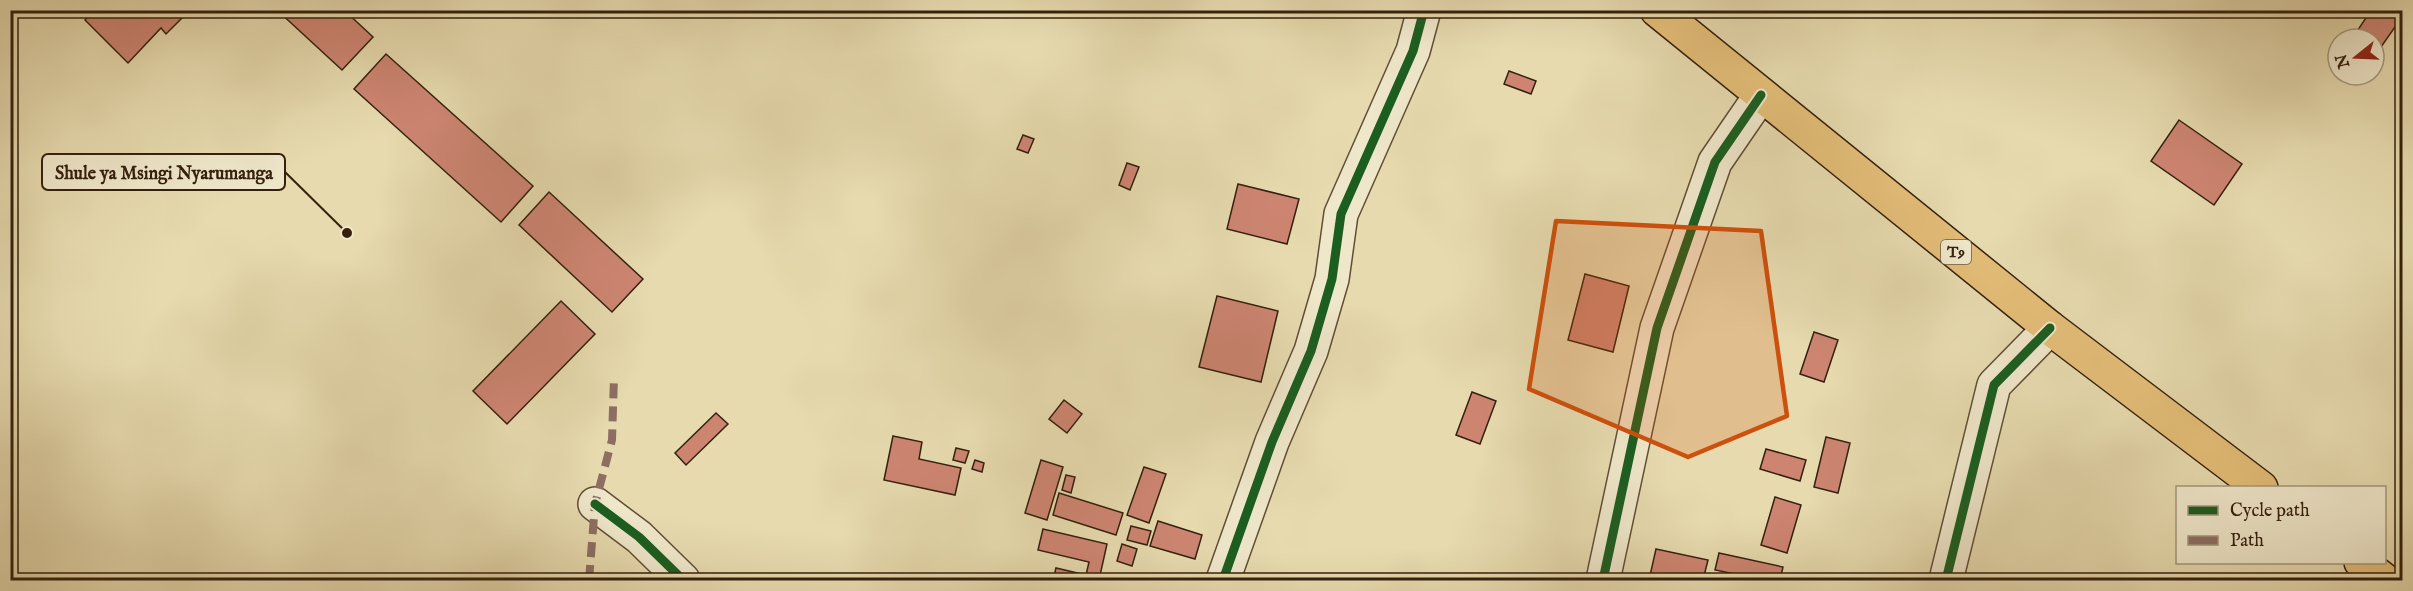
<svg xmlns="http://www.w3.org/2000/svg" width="2413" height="591" viewBox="0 0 2413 591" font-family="'IM FELL English',serif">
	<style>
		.building { fill: #cd8572; stroke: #34200d; stroke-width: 1.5 }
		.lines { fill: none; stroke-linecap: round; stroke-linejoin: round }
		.minor-casing { stroke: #604e35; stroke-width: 36 }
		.highway-casing { stroke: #34200d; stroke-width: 36 }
		.minor { stroke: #efe7ca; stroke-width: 33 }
		.highway { stroke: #e3bd77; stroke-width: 33 }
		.quiet { stroke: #8d6e63; stroke-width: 8; stroke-dasharray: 15 8; stroke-linecap: butt }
		.cycleway-casing { stroke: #efe7ca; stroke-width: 13 }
		.cycleway { stroke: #1b5e20; stroke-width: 9 }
		.marked { fill: #cd500c; fill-opacity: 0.2; stroke: #cd500c; stroke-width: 4.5; stroke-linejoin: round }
		.labels { text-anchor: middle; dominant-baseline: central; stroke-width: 4.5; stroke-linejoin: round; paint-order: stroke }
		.shield { fill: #efe7ca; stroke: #6c5c46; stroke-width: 1.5 }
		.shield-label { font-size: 15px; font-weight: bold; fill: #34200d }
		.leader { fill: none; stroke: #34200d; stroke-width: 2 }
		.callout-dot { fill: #34200d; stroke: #efe7ca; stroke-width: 2 }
		.callout { fill: #efe7ca; stroke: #34200d; stroke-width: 2 }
		.callout-label { font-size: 18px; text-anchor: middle; font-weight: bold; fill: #34200d }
	</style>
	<rect width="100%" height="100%" fill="#e6daae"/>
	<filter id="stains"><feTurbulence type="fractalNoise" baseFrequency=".00333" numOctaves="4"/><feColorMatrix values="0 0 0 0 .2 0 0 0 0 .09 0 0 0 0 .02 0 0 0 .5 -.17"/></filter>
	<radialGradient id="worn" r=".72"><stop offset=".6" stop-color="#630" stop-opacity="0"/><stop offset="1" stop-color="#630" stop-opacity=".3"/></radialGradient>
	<g class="building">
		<path d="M94,10H180L178,13L183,17L166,34L161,28L128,63L85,20Z"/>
		<path d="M277,10H344L373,37L342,70Z"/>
		<path d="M2371,10H2393L2402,17L2374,57V39H2352Z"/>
		<path d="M386,54L533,186L501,222L354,89Z"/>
		<path d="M1509,71L1536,81L1531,94L1504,84Z"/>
		<path d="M2179,120L2242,164L2214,205L2151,161Z"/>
		<path d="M1023,135L1034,139L1028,153L1017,149Z"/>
		<path d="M1127,163L1139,167L1130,190L1119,185Z"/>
		<path d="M1238,184L1299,199L1287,244L1227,229Z"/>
		<path d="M549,192L643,279L612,312L519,225Z"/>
		<path d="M1585,274L1629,286L1613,352L1568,340Z"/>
		<path d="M1217,296L1278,311L1261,382L1199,367Z"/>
		<path d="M561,301L595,334L507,424L473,391Z"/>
		<path d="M1814,332L1838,340L1824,382L1800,374Z"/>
		<path d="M1472,392L1496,401L1480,444L1456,435Z"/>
		<path d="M1064,400L1082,414L1067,433L1049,419Z"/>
		<path d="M716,413L728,424L686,465L675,453Z"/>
		<path d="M893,436L922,442L919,459L961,468L955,495L884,480Z"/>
		<path d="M1826,437L1850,443L1838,493L1814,487Z"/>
		<path d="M956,448L969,451L965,463L953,460Z"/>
		<path d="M1766,449L1806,460L1800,481L1760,469Z"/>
		<path d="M975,460L984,463L982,472L972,469Z"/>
		<path d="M1041,460L1063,467L1047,520L1025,513Z"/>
		<path d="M1144,467L1166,474L1149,523L1127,515Z"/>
		<path d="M1066,475L1075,477L1071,493L1062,490Z"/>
		<path d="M1059,493L1123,513L1116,535L1053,515Z"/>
		<path d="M1775,497L1801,505L1787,553L1761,545Z"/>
		<path d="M1158,521L1202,535L1195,559L1150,546Z"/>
		<path d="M1131,526L1151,531L1147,545L1127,540Z"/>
		<path d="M1043,529L1107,544L1099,580H1053L1056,568L1086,575L1089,562L1038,550Z"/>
		<path d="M1122,544L1137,549L1132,566L1117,561Z"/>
		<path d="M1656,549L1708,560L1703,580H1649Z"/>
		<path d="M1719,553L1783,567L1780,580H1755V578L1715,570Z"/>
	</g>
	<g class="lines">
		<g class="minor-casing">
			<g id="minor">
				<path d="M595,504L639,537L683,580"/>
				<path d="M1223,580L1272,442L1311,351L1332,279L1341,214L1413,51L1424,10"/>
				<path d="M1603,580L1657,328L1715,162L1761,95"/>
				<path d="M1946,580L1994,385L2050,328"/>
			</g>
		</g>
		<g class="highway-casing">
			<g id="highway">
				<path d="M1657,10L2050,328L2261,488"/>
				<path d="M2361,562L2384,580"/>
			</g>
		</g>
		<use href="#minor" class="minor"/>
		<use href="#highway" class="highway"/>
		<path class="quiet" d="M589,580L595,504L612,440L614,377"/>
		<g class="cycleway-casing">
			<g id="cycleway">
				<path d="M595,504L639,537L683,580"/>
				<path d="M1223,580L1272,442L1311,351L1332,279L1341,214L1413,51L1424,10"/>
				<path d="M1603,580L1657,328L1715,162L1761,95"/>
				<path d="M1946,580L1994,385L2050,328"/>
			</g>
		</g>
		<use href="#cycleway" class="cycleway"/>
	</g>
	<path class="marked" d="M1556,221L1761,231L1787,416L1688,457L1529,389Z"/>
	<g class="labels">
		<rect class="shield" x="1941" y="240" width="30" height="24" rx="4.5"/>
		<g class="shield-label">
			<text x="1956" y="252">T9</text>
		</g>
	</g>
	<path class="leader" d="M347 233L285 172"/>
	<circle class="callout-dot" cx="347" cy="233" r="6"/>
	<rect class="callout" x="42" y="154" width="243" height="36" rx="6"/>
	<g class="callout-label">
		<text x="164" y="179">Shule ya Msingi Nyarumanga</text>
	</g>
	<rect width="2413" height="591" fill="none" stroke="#e6daae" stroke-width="36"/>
	<rect x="12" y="12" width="2389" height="567" fill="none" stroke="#34200d" stroke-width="3"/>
	<rect x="18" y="18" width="2377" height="555" fill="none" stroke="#34200d" stroke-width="1.5"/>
	<rect x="2176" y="486" width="210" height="78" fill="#efe7ca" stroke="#a4977e" stroke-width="1.5"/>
	<rect x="2188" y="506" width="30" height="9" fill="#1b5e20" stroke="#a4977e" stroke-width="1.5"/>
	<text x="2230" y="516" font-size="18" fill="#34200d">Cycle path</text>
	<rect x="2188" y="536" width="30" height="9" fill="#8d6e63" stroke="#a4977e" stroke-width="1.5"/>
	<text x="2230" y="546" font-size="18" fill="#34200d">Path</text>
	<g transform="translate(2356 57) rotate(252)"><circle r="28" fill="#efe7ca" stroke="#a4977e" stroke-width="1.5"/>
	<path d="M0-4.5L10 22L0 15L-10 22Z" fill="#8f2418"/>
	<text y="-9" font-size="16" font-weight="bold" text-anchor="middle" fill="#34200d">N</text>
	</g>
	<rect width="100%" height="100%" filter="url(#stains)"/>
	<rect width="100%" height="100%" fill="url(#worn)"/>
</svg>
